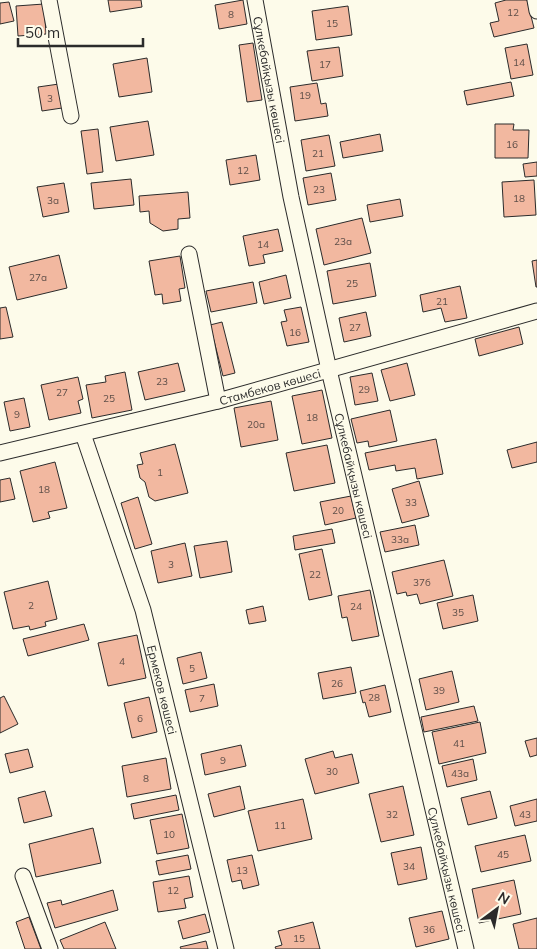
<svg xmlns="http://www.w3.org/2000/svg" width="537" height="949" viewBox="0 0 537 949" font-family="Mulish,sans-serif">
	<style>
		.building { fill: #f2b8a0; stroke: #2b2b2b }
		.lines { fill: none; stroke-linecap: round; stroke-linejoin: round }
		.street-casing { stroke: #2b2b2b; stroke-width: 17 }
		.street { stroke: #fdfbea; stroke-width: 15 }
		.labels { text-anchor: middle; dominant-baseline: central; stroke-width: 4; stroke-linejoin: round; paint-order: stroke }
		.number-label { font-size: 10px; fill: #5d4e48 }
		.street-label { font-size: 12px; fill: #2b2b2b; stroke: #fdfbea }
	</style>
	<rect width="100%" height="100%" fill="#fdfbea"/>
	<g class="building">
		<path d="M108,0H141L142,7L110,12Z"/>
		<path d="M243,0L247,24L219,29L215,5Z"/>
		<path d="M506,0H527L534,28L494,37L490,23L499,21L495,3Z"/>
		<path d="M9,2L14,21L0,24V3Z"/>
		<path d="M44,4L46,34L18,36L16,6Z"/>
		<path d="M348,6L352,35L316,40L312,11Z"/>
		<path d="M253,43L262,100L247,102L239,45Z"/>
		<path d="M527,44L533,75L511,79L505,48Z"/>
		<path d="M339,47L343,76L312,81L307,51Z"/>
		<path d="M147,58L152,92L119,97L113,64Z"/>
		<path d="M511,82L514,96L467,105L464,91Z"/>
		<path d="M317,83L321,104L326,103L328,116L295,121L290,87Z"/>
		<path d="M59,84L62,108L42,111L38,87Z"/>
		<path d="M148,121L154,155L116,161L110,127Z"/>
		<path d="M495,124H514L513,130H529L528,158H495Z"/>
		<path d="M98,129L103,172L87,174L81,131Z"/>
		<path d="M380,134L383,151L343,158L340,142Z"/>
		<path d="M329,135L335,166L306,171L301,140Z"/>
		<path d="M256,155L260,180L230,185L226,160Z"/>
		<path d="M537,162V176L525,177L523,164Z"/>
		<path d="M331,173L336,200L308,205L303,178Z"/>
		<path d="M131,179L134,205L94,209L91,183Z"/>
		<path d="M534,180L536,215L504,217L502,182Z"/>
		<path d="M64,183L69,212L43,217L37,187Z"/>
		<path d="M188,192L190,218L178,219V229L163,231L150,223L149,211L140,212L139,196Z"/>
		<path d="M400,199L403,216L370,222L367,205Z"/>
		<path d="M362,218L371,253L324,265L316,229Z"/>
		<path d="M278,229L283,251L263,255L265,263L249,266L243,236Z"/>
		<path d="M59,255L67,288L17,300L9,267Z"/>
		<path d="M180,256L185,288L179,289L181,301L163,304L162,294L155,295L149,261Z"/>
		<path d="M537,260V287H536L532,261Z"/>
		<path d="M370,263L376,296L333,304L327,271Z"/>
		<path d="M286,275L291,298L264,304L259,282Z"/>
		<path d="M253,282L257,303L211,312L206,291Z"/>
		<path d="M460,286L467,318L445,322L441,308L423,312L420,295Z"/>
		<path d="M6,307L13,337L0,339V308Z"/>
		<path d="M301,307L309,342L287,346L281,322L287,321L284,310Z"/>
		<path d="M366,312L371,336L344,342L339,318Z"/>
		<path d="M222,322L235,373L223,376L210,325Z"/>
		<path d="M519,327L523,344L479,356L475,339Z"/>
		<path d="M178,363L185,391L145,400L138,372Z"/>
		<path d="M407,363L415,395L390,401L381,370Z"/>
		<path d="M125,372L132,410L92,418L86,385L106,382L105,376Z"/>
		<path d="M372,373L378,401L355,405L350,377Z"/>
		<path d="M78,377L83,399L78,401L81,413L49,420L41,385Z"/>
		<path d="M322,390L332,438L302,444L292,396Z"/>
		<path d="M24,398L30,427L10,431L4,402Z"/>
		<path d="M271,401L278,440L241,447L234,408Z"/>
		<path d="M390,410L397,441L369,447L368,441L357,443L351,419Z"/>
		<path d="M436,439L443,474L417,479L415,468L396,471L395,465L369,470L365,453Z"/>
		<path d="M537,442V462L512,468L507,450Z"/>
		<path d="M175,444L188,493L155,501L149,497L145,482L140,478L137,465L143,464L140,453Z"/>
		<path d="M327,445L335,483L294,491L286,453Z"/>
		<path d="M55,462L67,508L48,512L50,518L33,522L20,471Z"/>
		<path d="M10,478L15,499L0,502V480Z"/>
		<path d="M419,481L429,516L402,523L392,489Z"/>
		<path d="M351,496L356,518L325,525L320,502Z"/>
		<path d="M138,497L152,544L135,549L121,503Z"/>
		<path d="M415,525L419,545L385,552L380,532Z"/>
		<path d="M332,529L335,543L295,550L293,536Z"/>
		<path d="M227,541L232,572L200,578L194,546Z"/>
		<path d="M185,543L192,576L158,583L151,551Z"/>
		<path d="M322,549L332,595L309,600L299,554Z"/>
		<path d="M444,560L453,596L420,604L417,594L407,596L406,592L397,594L392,572Z"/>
		<path d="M48,581L57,619L45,622L46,626L30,630L29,626L13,629L4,592Z"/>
		<path d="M370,590L379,636L352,641L347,617L342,618L338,596Z"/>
		<path d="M473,595L478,621L443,629L437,603Z"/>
		<path d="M263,606L266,621L249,624L246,610Z"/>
		<path d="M84,624L89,640L28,656L23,639Z"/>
		<path d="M137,635L146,678L108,686L98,643Z"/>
		<path d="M201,652L207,678L183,684L177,658Z"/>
		<path d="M351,667L356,693L323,699L318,673Z"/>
		<path d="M452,671L459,702L426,710L419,679Z"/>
		<path d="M214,684L218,706L190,712L185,690Z"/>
		<path d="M385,685L391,712L369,717L365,702L363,703L360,691Z"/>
		<path d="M4,696L18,724L0,733V698Z"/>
		<path d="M149,697L157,732L132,738L124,703Z"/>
		<path d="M474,706L478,721L424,732L421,717Z"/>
		<path d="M480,722L486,753L439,764L432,732Z"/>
		<path d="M537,738V755L530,757L525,741Z"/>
		<path d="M241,745L246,766L205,775L201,754Z"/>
		<path d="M28,749L33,767L10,773L5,754Z"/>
		<path d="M333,751L335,758L352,754L359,783L315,794L305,759Z"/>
		<path d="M166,758L171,789L127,797L122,766Z"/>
		<path d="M473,759L477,780L447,787L442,766Z"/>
		<path d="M240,786L245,809L214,817L208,794Z"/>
		<path d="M403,786L414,835L381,842L369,794Z"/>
		<path d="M45,791L52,816L24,823L18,798Z"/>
		<path d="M490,791L497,818L468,825L461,798Z"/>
		<path d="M176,795L179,810L134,819L131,804Z"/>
		<path d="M303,799L312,839L258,851L248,811Z"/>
		<path d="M537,799V821L515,826L510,806Z"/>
		<path d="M182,814L189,848L157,854L150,820Z"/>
		<path d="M93,828L101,863L36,877L29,844Z"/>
		<path d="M525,835L531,861L481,872L475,846Z"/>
		<path d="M421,847L427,879L398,885L391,853Z"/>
		<path d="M188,855L191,869L159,875L156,861Z"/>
		<path d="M252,855L259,885L243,889L241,880L232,882L227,860Z"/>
		<path d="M189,876L193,897L184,899L186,908L158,912L153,882Z"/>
		<path d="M514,880L521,914L479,923L472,889Z"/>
		<path d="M113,890L118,910L55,928L47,903L61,900L62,905Z"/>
		<path d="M442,911L449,939L416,947L409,918Z"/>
		<path d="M205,914L210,932L183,939L178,921Z"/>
		<path d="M29,917L41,949H25L16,922Z"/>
		<path d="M537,918V949H519L513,924Z"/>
		<path d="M105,922L116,949H64L60,940Z"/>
		<path d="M313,922L320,949H276L275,947L282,945L278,931Z"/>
		<path d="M206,941L208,949H181L180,947Z"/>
	</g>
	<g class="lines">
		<g class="street-casing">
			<g id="street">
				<path d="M49,0L71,116"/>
				<path id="s1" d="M255,0L291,197L329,370L466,949"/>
				<path d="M535,0L537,11"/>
				<path d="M189,254L218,401"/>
				<path id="s2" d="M83,434L143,610L226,949"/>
				<path id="s3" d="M0,453L218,401L537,311"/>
				<path d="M23,876L50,949"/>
			</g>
		</g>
		<use href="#street" class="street"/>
	</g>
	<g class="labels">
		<g class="number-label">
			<text x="513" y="12">12</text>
			<text x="231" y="14">8</text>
			<text x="332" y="23">15</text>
			<text x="519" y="62">14</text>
			<text x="325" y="64">17</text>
			<text x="305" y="95">19</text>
			<text x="50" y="98">3</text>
			<text x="512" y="144">16</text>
			<text x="318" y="153">21</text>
			<text x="243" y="170">12</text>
			<text x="319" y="189">23</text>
			<text x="519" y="198">18</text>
			<text x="53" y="200">3а</text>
			<text x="343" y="241">23а</text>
			<text x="263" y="244">14</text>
			<text x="38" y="277">27а</text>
			<text x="352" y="283">25</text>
			<text x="442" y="301">21</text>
			<text x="355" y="327">27</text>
			<text x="295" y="332">16</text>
			<text x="162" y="381">23</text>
			<text x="364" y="389">29</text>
			<text x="62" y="392">27</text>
			<text x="109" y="398">25</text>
			<text x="17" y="414">9</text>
			<text x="312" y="417">18</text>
			<text x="256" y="424">20а</text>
			<text x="160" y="472">1</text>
			<text x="44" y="489">18</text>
			<text x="411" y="502">33</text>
			<text x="338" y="510">20</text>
			<text x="400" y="539">33а</text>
			<text x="171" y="564">3</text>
			<text x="315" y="574">22</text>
			<text x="422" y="582">37б</text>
			<text x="31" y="605">2</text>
			<text x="356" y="606">24</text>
			<text x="458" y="612">35</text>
			<text x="122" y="661">4</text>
			<text x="192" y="668">5</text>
			<text x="337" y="683">26</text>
			<text x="439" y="690">39</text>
			<text x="374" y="697">28</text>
			<text x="202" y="698">7</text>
			<text x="140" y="718">6</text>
			<text x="459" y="743">41</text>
			<text x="223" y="760">9</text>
			<text x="332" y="771">30</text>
			<text x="460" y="773">43а</text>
			<text x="146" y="778">8</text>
			<text x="392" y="814">32</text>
			<text x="525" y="814">43</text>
			<text x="280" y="825">11</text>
			<text x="169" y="834">10</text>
			<text x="503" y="854">45</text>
			<text x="409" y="866">34</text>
			<text x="242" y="870">13</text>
			<text x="173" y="890">12</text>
			<text x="429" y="929">36</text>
			<text x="299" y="938">15</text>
		</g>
		<g class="street-label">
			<text stroke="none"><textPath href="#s1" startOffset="81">Сұлкебайқызы көшесі</textPath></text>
			<text stroke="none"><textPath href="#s3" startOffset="278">Стамбеков көшесі</textPath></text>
			<text stroke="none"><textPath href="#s1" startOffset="486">Сұлкебайқызы көшесі</textPath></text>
			<text stroke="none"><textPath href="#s2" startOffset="268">Ермеков көшесі</textPath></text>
			<text stroke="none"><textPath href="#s1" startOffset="891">Сұлкебайқызы көшесі</textPath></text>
		</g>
	</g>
	<g transform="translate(497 909) rotate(32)" stroke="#fdfbea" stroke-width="4" paint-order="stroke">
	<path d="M0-4L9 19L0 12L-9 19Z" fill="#2b2b2b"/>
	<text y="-8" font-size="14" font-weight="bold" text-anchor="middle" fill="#2b2b2b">N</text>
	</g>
	<path d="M18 38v8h125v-8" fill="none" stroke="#2b2b2b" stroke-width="2.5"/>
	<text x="25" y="38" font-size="15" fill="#2b2b2b" stroke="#fdfbea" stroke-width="4" paint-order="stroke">50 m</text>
</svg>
